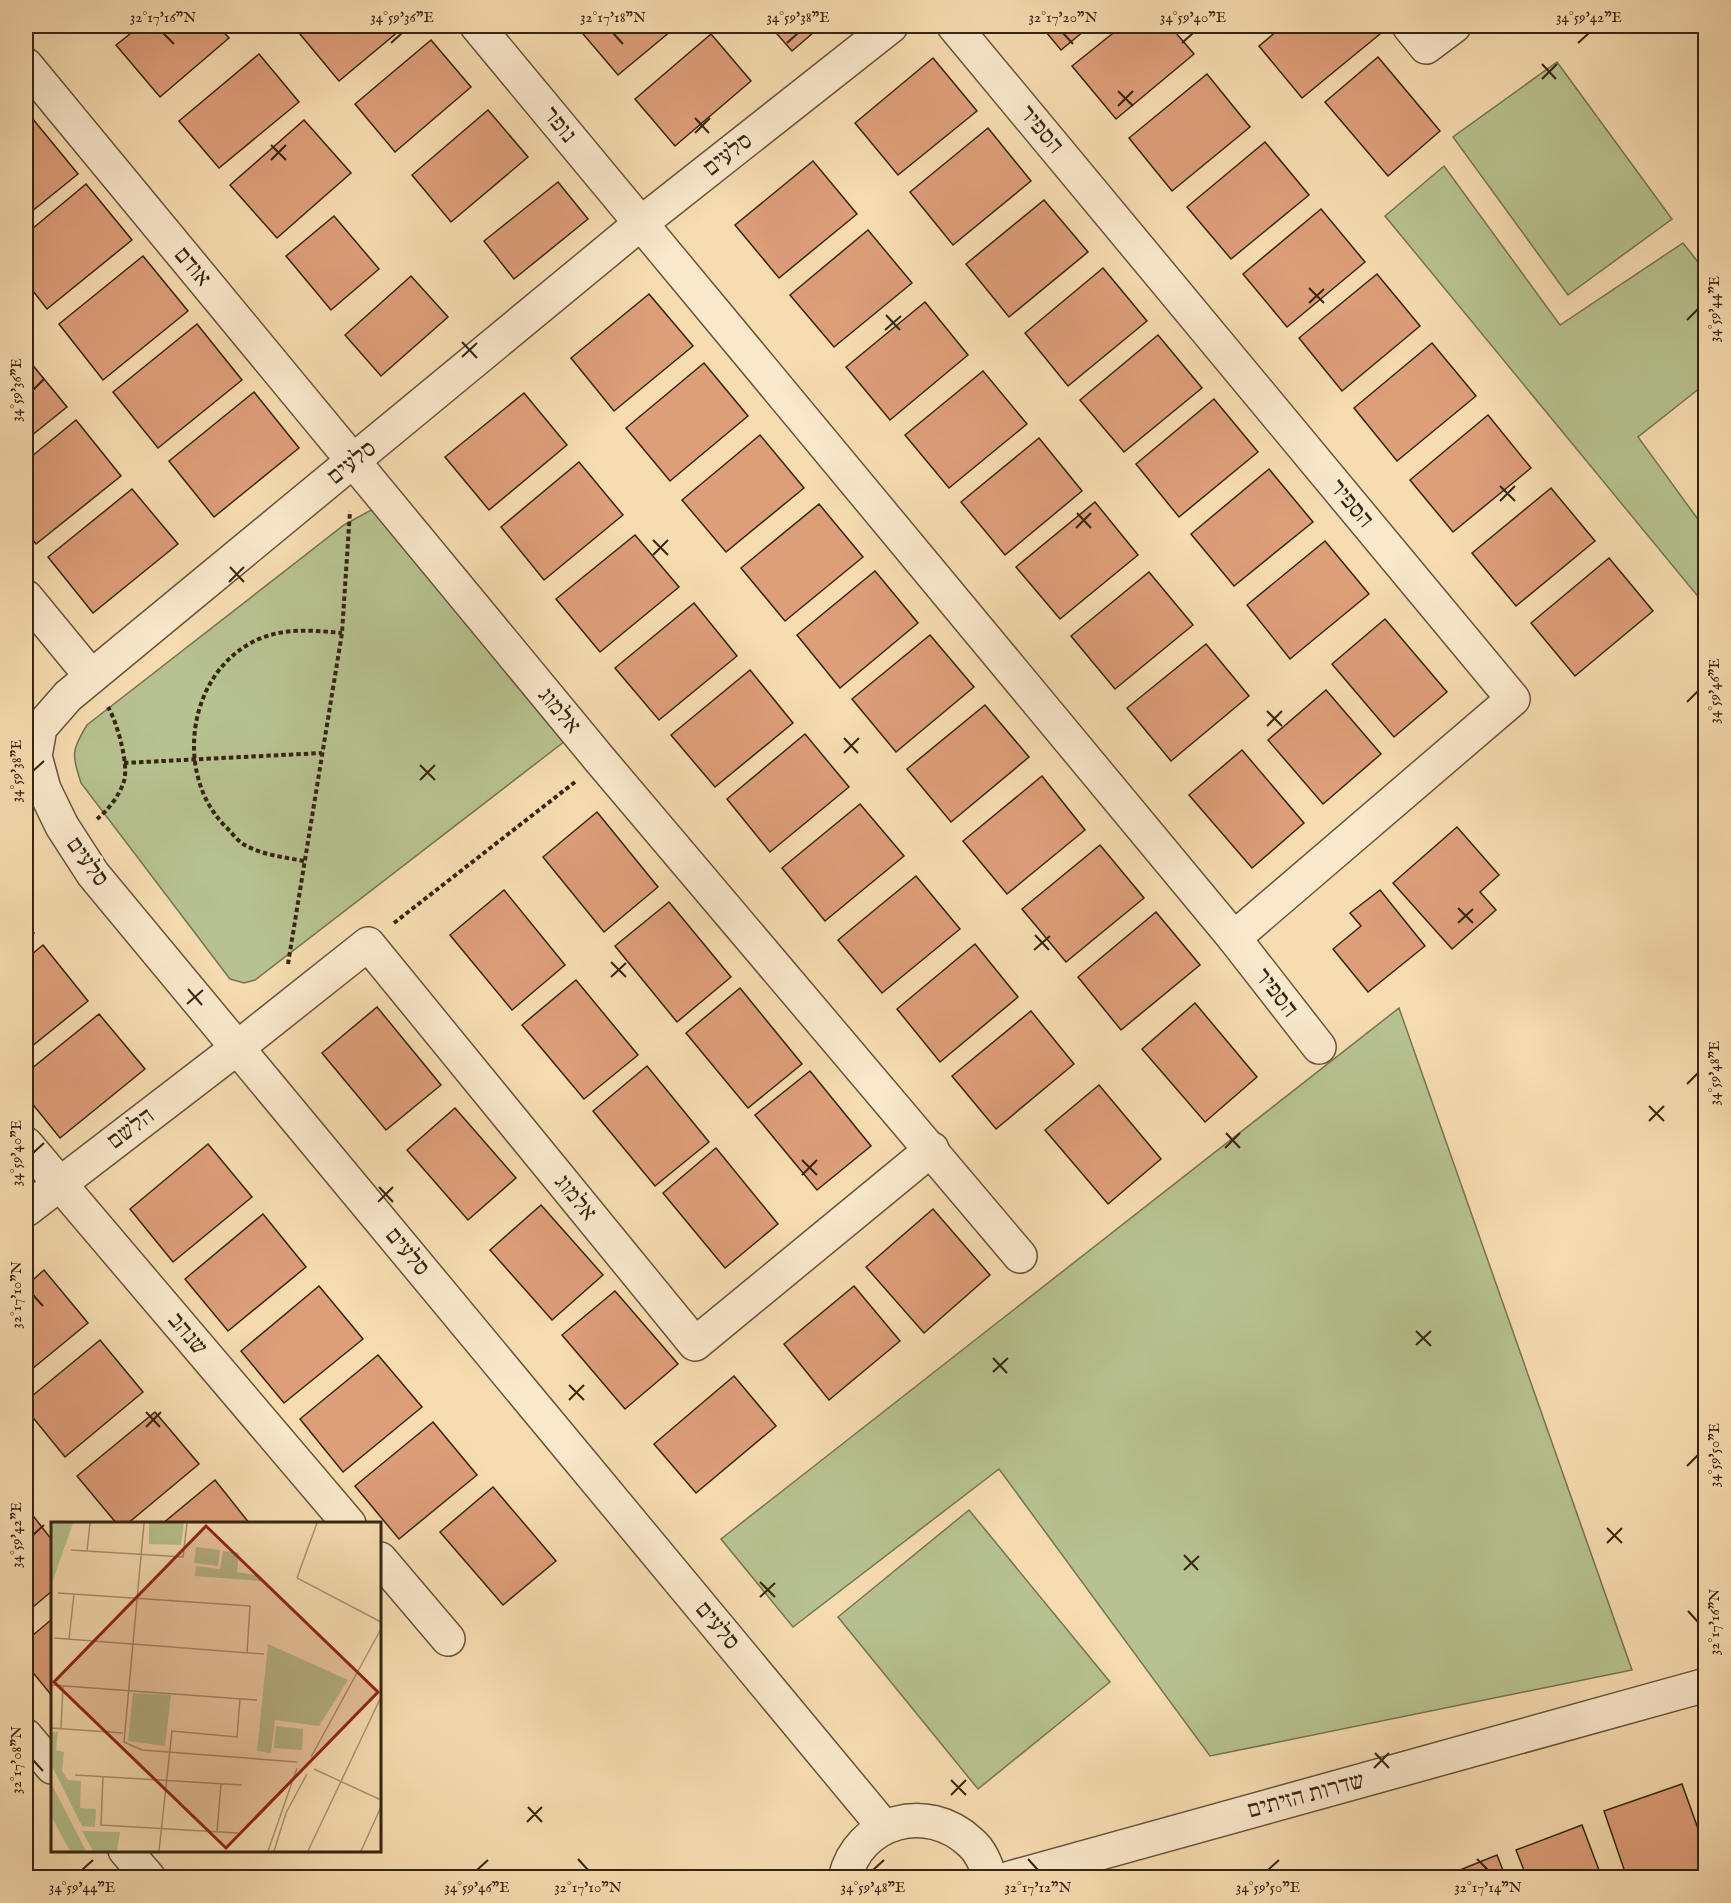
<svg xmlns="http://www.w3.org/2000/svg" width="1731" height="1903" viewBox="0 0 1731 1903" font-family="'IM FELL English','Frank Ruhl Libre',serif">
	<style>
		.green { fill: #b7c290; stroke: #777451; stroke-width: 1.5 }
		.building { fill: #dd9e7a; stroke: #372512; stroke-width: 1.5 }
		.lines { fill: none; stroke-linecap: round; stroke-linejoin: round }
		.minor-casing { stroke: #67533a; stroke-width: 36 }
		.path { stroke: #372512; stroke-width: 4; stroke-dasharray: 4.5 3; stroke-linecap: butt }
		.minor { stroke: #fae8cc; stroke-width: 33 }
		.ticks { fill: none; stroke: #372512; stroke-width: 2 }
		.labels { text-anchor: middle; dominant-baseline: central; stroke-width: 6; stroke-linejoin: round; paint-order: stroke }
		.street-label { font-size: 24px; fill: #372512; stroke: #fae8cc }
		.inset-road { fill: none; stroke: #aa9371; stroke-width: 1.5 }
		.view { fill: #8f2418; fill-opacity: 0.15; stroke: #8f2418; stroke-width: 3 }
		.inset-edge { fill: none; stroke: #372512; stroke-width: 3 }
		.neatline { fill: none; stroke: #372512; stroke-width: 2 }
		.ticks-label { font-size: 15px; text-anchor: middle; fill: #372512 }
	</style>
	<rect width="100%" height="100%" fill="#f7dcb1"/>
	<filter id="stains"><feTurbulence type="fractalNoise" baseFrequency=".00333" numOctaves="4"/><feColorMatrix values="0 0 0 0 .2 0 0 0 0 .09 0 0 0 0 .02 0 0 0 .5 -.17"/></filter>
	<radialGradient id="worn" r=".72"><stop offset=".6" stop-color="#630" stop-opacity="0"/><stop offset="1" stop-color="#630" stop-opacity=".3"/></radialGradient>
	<g class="green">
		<path d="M1557,62L1672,219L1568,295L1453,137Z"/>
		<path d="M1444,166L1560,325L1683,243L1705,271V384L1638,437L1705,529V605L1385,216Z"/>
		<path d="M371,510L384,518L569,738L255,980L244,983L230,979L81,783C72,754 71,751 87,725L344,525Z"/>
		<path d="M1399,1008L1632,1670L1210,1756L999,1469L793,1627L721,1539Z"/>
		<path d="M969,1510L1110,1682L978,1789L838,1617Z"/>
	</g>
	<g class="building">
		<path d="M140,26H218L229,38L160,97L116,45Z"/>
		<path d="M310,26H405L339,81L300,34Z"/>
		<path d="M582,26H677L618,75L578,28Z"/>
		<path d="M770,26H821L792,51Z"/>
		<path d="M1041,26H1090L1061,50Z"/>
		<path d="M1122,26H1170L1194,54L1116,119L1072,66Z"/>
		<path d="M1283,26H1373L1380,34L1302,98L1259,46Z"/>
		<path d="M711,34L751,81L675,146L635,99Z"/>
		<path d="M431,40L471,87L395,152L355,104Z"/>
		<path d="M259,54L299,102L219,168L179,121Z"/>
		<path d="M1378,57L1440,131L1388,176L1325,102Z"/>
		<path d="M933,58L977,111L898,175L855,123Z"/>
		<path d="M1207,74L1250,127L1172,191L1129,138Z"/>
		<path d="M488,110L528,157L451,222L412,175Z"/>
		<path d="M32,118L78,174L26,216V124Z"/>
		<path d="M304,120L351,173L277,238L230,185Z"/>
		<path d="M988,128L1031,181L953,245L910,192Z"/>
		<path d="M1265,142L1309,195L1231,259L1187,207Z"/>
		<path d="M813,161L857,214L779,278L735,225Z"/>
		<path d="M558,182L588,219L514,279L484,241Z"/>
		<path d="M86,184L132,240L47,309L26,282V234Z"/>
		<path d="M1044,200L1088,252L1009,317L966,264Z"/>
		<path d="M1321,209L1365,262L1287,327L1243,274Z"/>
		<path d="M334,216L379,269L331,310L286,256Z"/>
		<path d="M868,230L912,283L834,347L790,295Z"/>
		<path d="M143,256L188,311L103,380L59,324Z"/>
		<path d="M1103,268L1147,321L1068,386L1025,333Z"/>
		<path d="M1377,274L1420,326L1342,391L1299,338Z"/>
		<path d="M411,276L448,317L381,376L345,335Z"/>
		<path d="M649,294L693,346L614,411L571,358Z"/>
		<path d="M925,302L968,355L890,420L846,367Z"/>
		<path d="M197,324L242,380L158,448L113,392Z"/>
		<path d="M1158,335L1202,388L1124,452L1080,400Z"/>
		<path d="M1432,343L1476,396L1397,461L1354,408Z"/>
		<path d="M26,357L67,407L26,440Z"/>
		<path d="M704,363L748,416L670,481L626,428Z"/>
		<path d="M983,371L1027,424L949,488L905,435Z"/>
		<path d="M254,392L299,448L214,517L169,461Z"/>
		<path d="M524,393L567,445L489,510L445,457Z"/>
		<path d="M1214,399L1258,452L1179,517L1136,464Z"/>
		<path d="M1488,415L1531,468L1453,532L1410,480Z"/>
		<path d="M76,420L121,476L36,544L26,531V461Z"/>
		<path d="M760,435L804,488L726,552L682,500Z"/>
		<path d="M1039,438L1082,491L1005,555L961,502Z"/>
		<path d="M579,462L623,515L544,580L501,527Z"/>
		<path d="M1269,469L1313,522L1234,586L1191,534Z"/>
		<path d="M1551,488L1595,541L1516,606L1472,553Z"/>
		<path d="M132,489L178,544L93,613L48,557Z"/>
		<path d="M1095,502L1138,555L1060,619L1016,567Z"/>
		<path d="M819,504L863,557L785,621L741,568Z"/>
		<path d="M635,535L679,587L600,652L556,599Z"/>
		<path d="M1325,541L1369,594L1290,659L1247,605Z"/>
		<path d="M1609,558L1653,611L1575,676L1531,623Z"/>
		<path d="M875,571L918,623L840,688L797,635Z"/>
		<path d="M1149,572L1193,625L1115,689L1071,636Z"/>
		<path d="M694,603L737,656L659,720L615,668Z"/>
		<path d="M1385,619L1447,692L1394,737L1332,664Z"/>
		<path d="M930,635L974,687L896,752L852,699Z"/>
		<path d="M1206,644L1249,696L1171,761L1127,708Z"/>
		<path d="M750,670L793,723L715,787L671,735Z"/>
		<path d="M1326,690L1381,754L1323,804L1268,740Z"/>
		<path d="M985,705L1029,757L951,822L907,769Z"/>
		<path d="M805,734L849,787L770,852L727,799Z"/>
		<path d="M1242,750L1304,823L1252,868L1189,795Z"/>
		<path d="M1042,776L1085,830L1007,894L963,841Z"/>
		<path d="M860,804L904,856L825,921L782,868Z"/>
		<path d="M597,812L658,887L604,932L543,857Z"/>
		<path d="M1457,827L1499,875L1480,892L1496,910L1452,949L1393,883Z"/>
		<path d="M1100,845L1144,898L1066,962L1022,909Z"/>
		<path d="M916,876L960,929L882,993L838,940Z"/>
		<path d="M504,890L565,965L512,1010L450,935Z"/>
		<path d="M1380,890L1425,946L1368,992L1333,949L1361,926L1350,913Z"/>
		<path d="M669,902L731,977L677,1022L615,946Z"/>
		<path d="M1156,912L1200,965L1121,1030L1078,977Z"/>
		<path d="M26,923L34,933L26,939Z"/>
		<path d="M975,944L1018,997L940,1062L897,1009Z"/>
		<path d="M43,945L88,1001L26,1051V959Z"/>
		<path d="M576,980L638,1055L584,1099L522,1025Z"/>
		<path d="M740,988L802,1064L748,1108L686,1033Z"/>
		<path d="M1195,1003L1257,1077L1205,1122L1142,1049Z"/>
		<path d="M377,1007L441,1085L386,1130L322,1053Z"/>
		<path d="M1031,1011L1074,1064L996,1129L952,1076Z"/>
		<path d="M99,1014L145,1069L60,1138L26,1096V1073Z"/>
		<path d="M647,1066L709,1142L655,1186L593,1111Z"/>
		<path d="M810,1071L871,1146L817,1190L755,1115Z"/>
		<path d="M1099,1085L1161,1159L1108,1204L1045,1130Z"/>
		<path d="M455,1108L516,1178L468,1220L407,1150Z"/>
		<path d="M208,1144L252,1197L173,1262L130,1209Z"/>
		<path d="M716,1148L778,1224L725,1268L663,1193Z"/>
		<path d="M541,1205L603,1275L552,1320L490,1250Z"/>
		<path d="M933,1209L990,1275L924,1333L866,1267Z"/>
		<path d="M263,1214L306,1267L228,1331L185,1279Z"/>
		<path d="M44,1270L88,1323L26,1374V1286Z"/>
		<path d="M319,1286L363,1339L284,1403L241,1351Z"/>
		<path d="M854,1286L900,1341L829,1400L784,1344Z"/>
		<path d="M615,1291L678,1364L625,1409L562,1335Z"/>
		<path d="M100,1340L143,1392L65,1457L26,1409V1401Z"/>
		<path d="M378,1355L422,1407L343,1472L300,1419Z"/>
		<path d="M734,1376L776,1426L696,1493L654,1444Z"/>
		<path d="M155,1412L199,1464L127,1524H117L77,1476Z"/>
		<path d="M433,1422L477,1475L399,1539L355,1486Z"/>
		<path d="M215,1480L250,1524H162Z"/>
		<path d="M493,1487L556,1561L503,1605L440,1532Z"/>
		<path d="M34,1517L52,1540V1591L26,1613V1524Z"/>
		<path d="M52,1619V1696L26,1664V1641Z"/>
		<path d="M1682,1784L1706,1851V1877L1627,1878L1604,1811Z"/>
		<path d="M1582,1825L1602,1878H1527L1516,1850Z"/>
		<path d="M1497,1855L1506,1878H1440Z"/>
	</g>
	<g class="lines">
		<g class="minor-casing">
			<g id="minor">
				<path d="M477,26L1234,938L1319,1047"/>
				<path d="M954,26L1513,699L1234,938"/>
				<path d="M1409,26L1426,47L1454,26"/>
				<path d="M26,65L601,761L1020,1256"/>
				<path d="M26,597L91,676"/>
				<path d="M26,1144L349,1524"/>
				<path d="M26,1210L237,1048L368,944L695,1344L932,1149"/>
				<path d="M380,1559L448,1639"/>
				<path d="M26,1736L52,1767"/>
				<path d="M884,1827L93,874L62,826L44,789L35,756L40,728L68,696L640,224L891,26"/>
				<path d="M125,1850L149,1878"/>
				<path d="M845,1878C859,1820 927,1802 970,1842C981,1851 986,1864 990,1878"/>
				<path d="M1010,1878L1706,1685"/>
			</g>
		</g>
		<g class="path">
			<path d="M124,763L322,753"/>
			<path d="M97,819C108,810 120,795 124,781C129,764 117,722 108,707"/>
			<path d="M304,861C283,857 262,855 243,844C237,840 232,833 227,828C175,778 186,680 249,644C278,627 311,630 342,633"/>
			<path d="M394,923L575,782"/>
			<path d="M288,964L342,633L350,511"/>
		</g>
		<use href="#minor" class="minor"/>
	</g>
	<path class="ticks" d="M163,33L174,44M613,33L623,44M1063,33L1073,44M391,43L402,33M787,43L798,33M1182,43L1193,33M1578,43L1589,33M1542,64L1556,79M1542,79L1557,64M1118,91L1133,106M1118,106L1133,91M695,118L709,133M695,133L710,118M271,145L286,160M271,160L286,145M1309,288L1324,303M1309,303L1324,289M886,315L900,330M1687,320L1698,309M885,330L901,316M462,342L477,358M462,357L477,343M33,390L44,379M1500,486L1515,501M1500,501L1515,486M1077,513L1091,528M1076,528L1091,513M653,540L668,555M653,555L668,540M230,567L244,582M229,582L244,567M1687,702L1698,691M1267,711L1282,726M1267,726L1282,711M844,738L858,753M844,753L859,738M420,765L435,780M33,771L44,761M420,780L435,765M1458,908L1473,923M1458,923L1473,909M1035,935L1049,950M1034,950L1050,936M611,962L626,977M611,977L626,963M188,989L202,1005M187,1004L203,990M1687,1084L1698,1073M1649,1106L1664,1121M1649,1121L1664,1106M1226,1133L1240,1148M1225,1148L1240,1133M33,1153L44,1143M802,1160L817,1175M802,1175L817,1160M379,1187L393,1202M378,1202L393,1187M33,1295L43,1306M1416,1331L1431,1346M1416,1345L1431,1331M993,1358L1007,1373M993,1372L1008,1358M569,1385L584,1400M569,1400L584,1385M146,1412L160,1427M146,1427L161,1412M1687,1466L1698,1455M1607,1528L1622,1543M33,1535L44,1525M1607,1543L1622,1528M1184,1555L1198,1570M1184,1570L1199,1556M760,1582L775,1597M760,1597L775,1583M1688,1611L1698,1622M1375,1753L1389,1768M33,1760L43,1771M1374,1768L1389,1753M951,1780L966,1795M951,1795L966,1780M528,1807L542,1822M527,1822L542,1807M578,1859L588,1870M1028,1859L1038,1870M1477,1859L1488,1870M82,1870L93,1860M477,1870L488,1860M873,1870L884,1860M1268,1870L1279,1860"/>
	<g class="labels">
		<g class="street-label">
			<text transform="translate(559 125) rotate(51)">נופר</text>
			<text transform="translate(1041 130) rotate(50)">הספיר</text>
			<text transform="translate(728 155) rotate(-38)">סלעים</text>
			<text transform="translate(192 267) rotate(50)">אודם</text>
			<text transform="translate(352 463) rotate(-39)">סלעים</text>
			<text transform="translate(1351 504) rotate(50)">הספיר</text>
			<text transform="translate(559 711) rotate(50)">אלמוג</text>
			<text transform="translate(87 862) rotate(54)">סלעים</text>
			<text transform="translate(1276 993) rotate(52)">הספיר</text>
			<text transform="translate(131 1129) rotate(-37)">הלשם</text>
			<text transform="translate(575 1198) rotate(51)">אלמוג</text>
			<text transform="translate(407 1252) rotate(50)">סלעים</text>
			<text transform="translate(187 1334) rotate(50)">שנהב</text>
			<text transform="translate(717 1626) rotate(50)">סלעים</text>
			<text transform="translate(1306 1796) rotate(-15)">שדרות הזיתים</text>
		</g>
	</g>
	<g transform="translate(51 1522)">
		<rect width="330" height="330" fill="#f7dcb1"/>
		<path d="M0,1H22L0,64ZM98,1H133L130,23L98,22ZM145,25L169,28L167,44L143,41ZM172,29L188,31L186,50L210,54V59L144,54L145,44L169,47ZM217,122L297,158L268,204L224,198L220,231L206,229ZM82,171L120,173L114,224L77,219ZM225,204L252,207L251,228L223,226ZM0,210H7L5,228L13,230L11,249L17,258L30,259L29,286L45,287L44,305L31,304L0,242ZM0,261L35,329H19L0,294ZM31,309L69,310L66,329H42Z" fill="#b7c290"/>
		<path class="inset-road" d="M93,1L73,220L91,228L246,240M266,1L246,56L330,100M20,28L132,35L136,1M36,29L39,1M7,71L199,84L196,131M3,116L213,132M18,117L23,72M0,163L206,178M0,206L72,211M10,206L12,164M260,235L330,107M263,247L330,278M24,253L191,263M52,254L50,303L187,311M166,310L170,262M108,329L121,209L186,215L189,176M217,329L246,246M223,329L235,291L256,252M257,329L330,175M310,329L330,285"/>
		<path class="view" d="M155,4L327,170L175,326L3,160Z"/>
		<rect width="330" height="330" class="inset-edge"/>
	</g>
	<rect width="1731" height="1903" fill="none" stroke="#f7dcb1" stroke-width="66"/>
	<rect x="33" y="33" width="1665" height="1837" class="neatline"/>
	<g class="ticks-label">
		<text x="163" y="22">32°17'16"N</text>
		<text x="402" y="22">34°59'36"E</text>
		<text x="613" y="22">32°17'18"N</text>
		<text x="798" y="22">34°59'38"E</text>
		<text x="1063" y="22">32°17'20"N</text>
		<text x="1193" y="22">34°59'40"E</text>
		<text x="1589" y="22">34°59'42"E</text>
		<text transform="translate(1714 309) rotate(-90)" y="5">34°59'44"E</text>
		<text transform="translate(16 390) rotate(-90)" y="5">34°59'36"E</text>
		<text transform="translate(1714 691) rotate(-90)" y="5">34°59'46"E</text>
		<text transform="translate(16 771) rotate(-90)" y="5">34°59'38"E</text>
		<text transform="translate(1714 1073) rotate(-90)" y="5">34°59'48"E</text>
		<text transform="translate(16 1153) rotate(-90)" y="5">34°59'40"E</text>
		<text transform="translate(16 1295) rotate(-90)" y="5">32°17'10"N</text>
		<text transform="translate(1714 1455) rotate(-90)" y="5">34°59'50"E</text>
		<text transform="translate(16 1535) rotate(-90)" y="5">34°59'42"E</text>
		<text transform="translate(1714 1622) rotate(-90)" y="5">32°17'16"N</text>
		<text transform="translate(16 1760) rotate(-90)" y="5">32°17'08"N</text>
		<text x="82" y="1892">34°59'44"E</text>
		<text x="477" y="1892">34°59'46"E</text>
		<text x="588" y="1892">32°17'10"N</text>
		<text x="873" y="1892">34°59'48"E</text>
		<text x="1038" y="1892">32°17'12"N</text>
		<text x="1268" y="1892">34°59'50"E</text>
		<text x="1488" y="1892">32°17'14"N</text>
	</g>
	<rect width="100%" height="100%" filter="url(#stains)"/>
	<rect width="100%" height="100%" fill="url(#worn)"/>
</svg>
